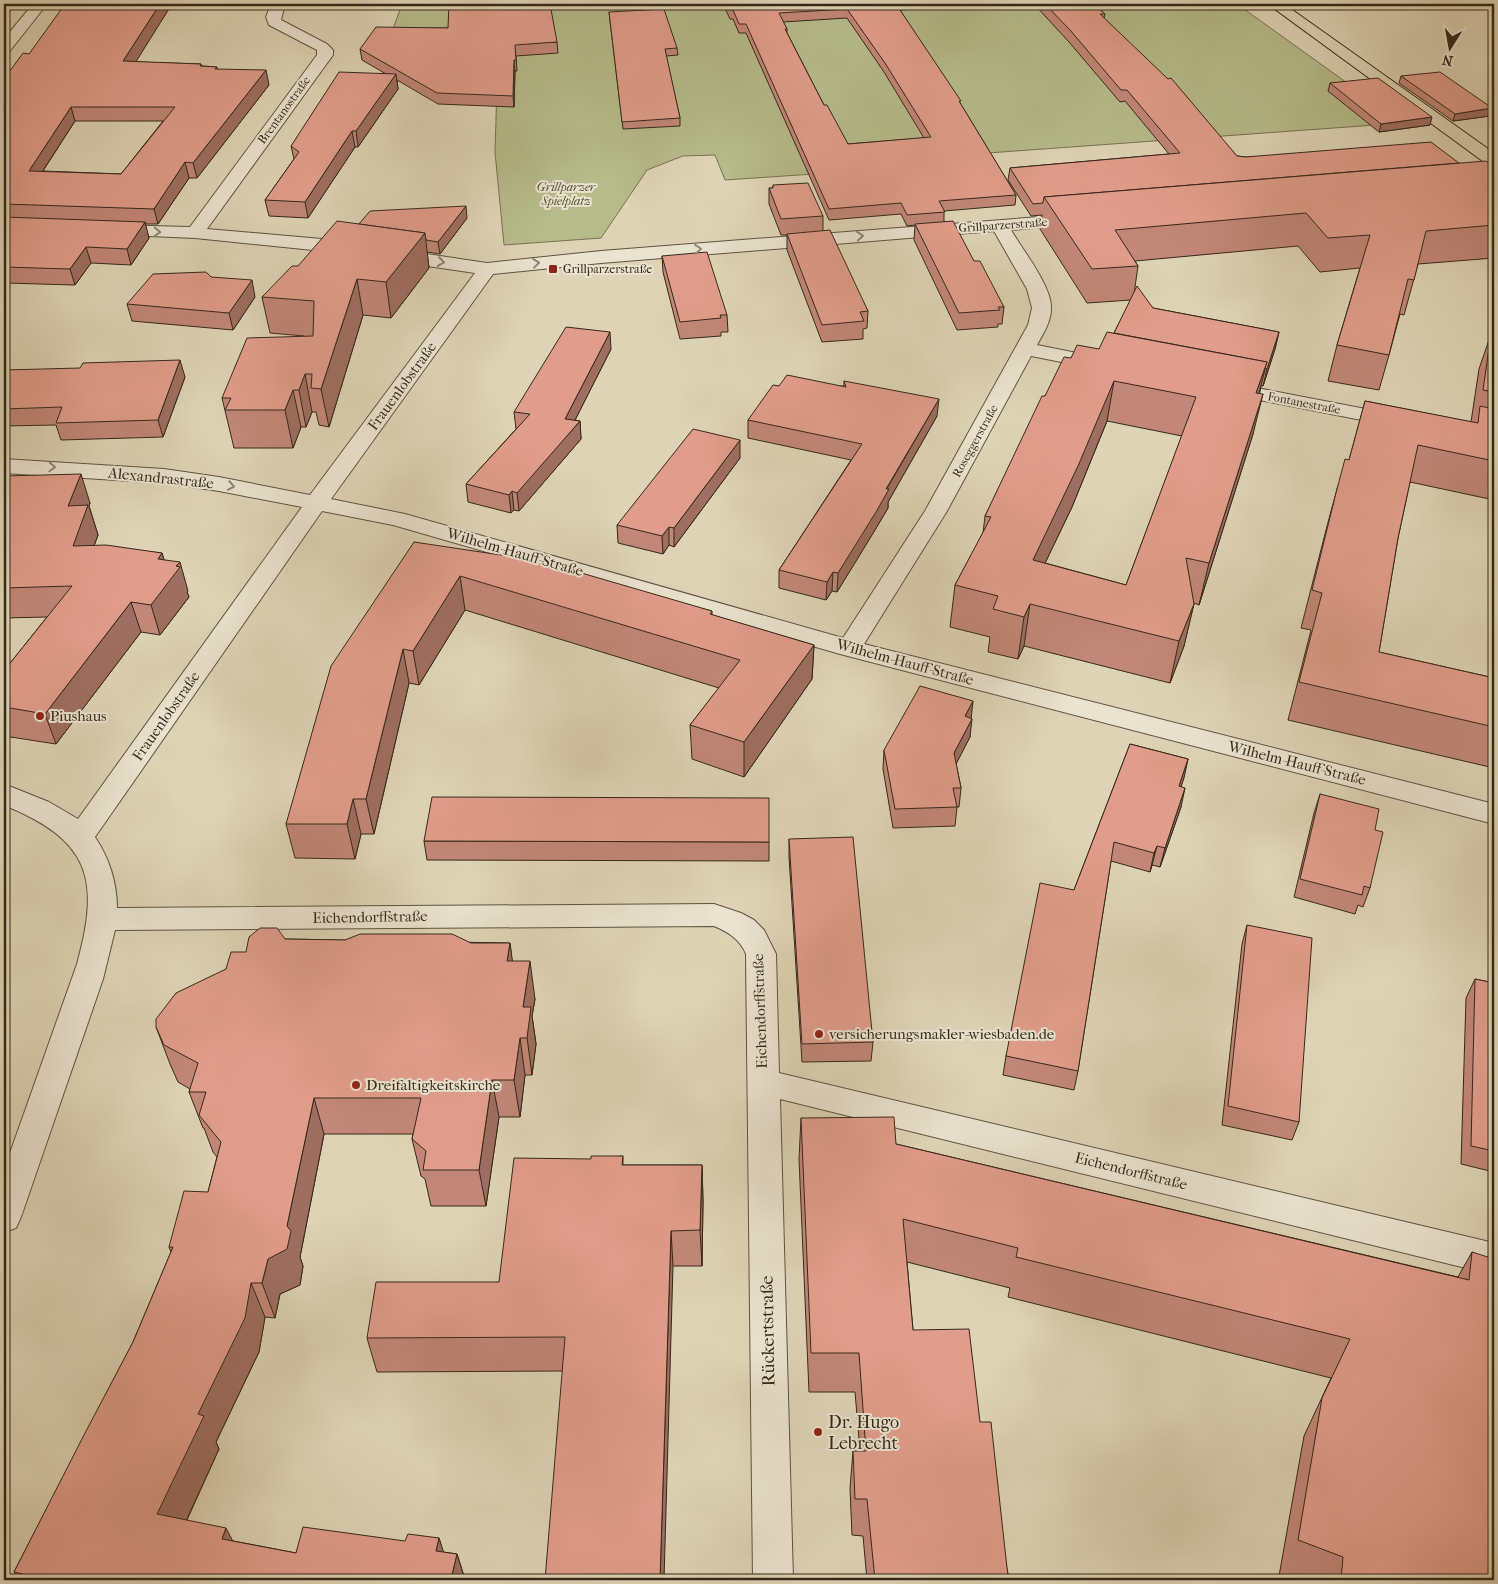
<svg xmlns="http://www.w3.org/2000/svg" width="1498" height="1584" viewBox="0 0 1498 1584" font-family="'IM FELL French Canon',serif">
	<style>
		.green { fill: #b6bb8a; stroke: #767252 }
		.lines { fill: none; stroke-linecap: round; stroke-linejoin: round }
		.minor-casing { stroke: #5f5340; stroke-width: 2 }
		.primary-casing { stroke: #352819; stroke-width: 2 }
		.minor { fill: #eae3cf; fill-rule: evenodd }
		.primary { fill: #ded4b5; fill-rule: evenodd }
		.wall { fill: #c28778; stroke: #352819; fill-rule: evenodd }
		.shaded-wall { fill: #9e6e61; stroke: #352819 }
		.building { fill: #e19d8b; stroke: #352819; fill-rule: evenodd }
		.oneway { stroke: #908674 }
		.poi-dot { fill: #8f2418; stroke: #eae3cf; stroke-width: 2 }
		.labels { text-anchor: middle; dominant-baseline: central; stroke-width: 4; stroke-linejoin: round; paint-order: stroke }
		.far-street-label { font-size: 12px; fill: #352819; stroke: #eae3cf }
		.far-park-label { font-size: 12px; font-style: italic; fill: #554d35; stroke: #eae3cf }
		.far-poi-label { font-size: 12px; fill: #352819; stroke: #eae3cf; text-anchor: start }
		.street-label { font-size: 15px; fill: #352819; stroke: #eae3cf }
		.poi-label { font-size: 15px; fill: #352819; stroke: #eae3cf; text-anchor: start }
		.near-street-label { font-size: 18px; fill: #352819; stroke: #eae3cf }
		.near-poi-label { font-size: 18px; fill: #352819; stroke: #eae3cf; text-anchor: start }
	</style>
	<rect width="100%" height="100%" fill="#ded4b5"/>
	<filter id="stains"><feTurbulence type="fractalNoise" baseFrequency=".004" numOctaves="4"/><feColorMatrix values="0 0 0 0 .2 0 0 0 0 .09 0 0 0 0 .02 0 0 0 .5 -.17"/></filter>
	<radialGradient id="worn" r=".72"><stop offset=".6" stop-color="#630" stop-opacity="0"/><stop offset="1" stop-color="#630" stop-opacity=".3"/></radialGradient>
	<path class="green" d="M402,4H1237L1403,123L974,154L978,163L725,180L715,155L683,156L647,170L601,238L504,245L495,152L497,86L456,27L393,29Z"/>
	<g class="lines">
		<g class="minor-casing">
			<g id="minor">
				<path d="M33,4H47L9,52L4,54V39Z"/>
				<path d="M271,4H285L281,20L327,44L333,50V55L207,229L333,240L487,263L601,251L1078,214L1084,215L1087,219L1084,223L1078,224L1011,230C1022,249 1053,288 1051,309C1051,322 1043,334 1037,345L1107,359L1114,361L1117,365L1114,369L1107,371L1031,356L947,511L864,644L1494,804V824L840,654L393,525L322,511L95,837C109,858 117,882 117,908L714,904L741,913L754,920L764,930L776,954L779,1073L1494,1243V1275L780,1099L793,1580H753L746,954C740,939 728,932 714,926L115,930L103,979L21,1217L16,1228L4,1232V1170L77,964C101,877 89,840 4,805V784L49,802L78,819L302,507L219,491L164,483L4,473V459L164,469L219,477L310,495L475,273L333,252L195,238L104,234L101,230L104,226L110,225L190,227L317,55V50L269,25L266,17ZM994,231L1027,289L1032,308L1028,325L925,511L843,638L405,514L331,499L493,274L601,263Z"/>
				<path d="M1226,382L1397,415L1405,416L1408,421L1405,426L1397,427L1219,392L1216,388L1219,384Z"/>
			</g>
		</g>
		<g class="primary-casing">
			<path id="primary" d="M1268,4H1284L1494,153V166L1488,165Z"/>
		</g>
		<use href="#minor" class="minor"/>
		<use href="#primary" class="primary"/>
	</g>
	<g class="wall">
		<path d="M172,4L135,62L201,64L202,66L217,67V69L269,85L197,178H189L158,224H145L149,238L131,265L91,263L75,285L4,283V79L29,54ZM75,121H163L121,174L43,171Z"/>
		<path d="M723,4H981L900,10L960,103L1016,195L1015,205L944,211V221L974,261L1004,307L1002,324H998V327L957,330L914,240L915,225L907,226L901,214L829,220L746,33H739L733,19H730ZM847,18L884,72L924,138L848,144L824,105L787,33V29L783,22Z"/>
		<path d="M1034,4H1094L1105,14L1104,18L1237,156L1246,157L1459,163L1494,168V258L1418,264L1404,315L1400,314L1389,355L1379,390L1328,381L1337,345L1360,268L1320,272L1298,246L1135,261L1138,266L1134,294L1153,308L1279,332L1275,349L1263,386H1261L1253,434L1199,605L1194,603L1184,646L1170,683L1024,646L1018,659L988,652L990,637L950,627L955,585L983,533L985,516L1045,396L1071,358L1099,349L1114,333L1131,300L1087,303L1040,229L1042,215L1031,216L1008,180L1010,168L1169,154L1125,101L1120,102L1069,42ZM1107,421L1182,436L1126,585L1045,563L1072,507Z"/>
		<path d="M609,12L677,48L678,55L666,56L680,118V126L623,129Z"/>
		<path d="M557,42L558,53L516,56L517,71H515L514,107L438,104L397,80L398,89L358,147H355L308,218L269,216L265,200L294,159L291,146L386,74L362,60L360,49Z"/>
		<path d="M1401,76L1490,116L1453,121L1399,83Z"/>
		<path d="M1330,83L1430,125L1379,132L1328,91Z"/>
		<path d="M773,185L823,216V231L868,311L867,328L863,329V339L822,342L787,250V235H781L769,204V188H773Z"/>
		<path d="M467,218L440,254L427,252L429,268L391,318L363,315L329,427L319,425L316,412H312L306,427H301L293,448H234L222,398L304,336L270,333L262,297L298,266L359,224Z"/>
		<path d="M662,256L727,315L728,332H721V336L680,339L663,272Z"/>
		<path d="M211,277L255,297L233,330L132,321L127,304Z"/>
		<path d="M1491,334H1494V500L1410,482L1398,538L1379,652L1494,678V768L1288,720L1311,630L1301,628L1327,526L1337,489L1349,460L1365,401L1471,422L1479,369Z"/>
		<path d="M611,349L575,420L580,421L581,439L519,511L514,510L511,513L468,502L466,484L516,429L514,412Z"/>
		<path d="M4,370L185,377L163,437L61,440L56,425L4,426Z"/>
		<path d="M844,381L937,416L888,502V508L875,530L837,592L832,591L826,600L779,588V570L851,460L748,438V420L779,386H844Z"/>
		<path d="M740,458L674,547L669,545L663,554L618,543L617,525Z"/>
		<path d="M4,476L90,503L89,506L98,535L94,546L162,553L164,560L188,591L187,592L189,597L160,635L141,632L56,744L4,736V666L7,667L47,617L4,618Z"/>
		<path d="M414,542L712,611V615L814,645L812,679L744,777L692,759L690,725L719,688L465,610L419,685L409,683L374,834H361L355,859L295,858L286,824Z"/>
		<path d="M971,718L970,737L956,763L961,788L959,807H957L955,826L893,828L883,769L884,750Z"/>
		<path d="M1130,744L1188,759L1181,787V807L1160,867L1152,865L1150,872L1111,861L1078,1071L1074,1090L1003,1075L1006,1056L1074,890Z"/>
		<path d="M1320,794L1375,830L1370,888L1363,907L1358,905L1355,914L1294,897L1314,813Z"/>
		<path d="M789,839L873,1042L871,1061L802,1062L789,857Z"/>
		<path d="M424,841L769,842V861L427,860Z"/>
		<path d="M1247,925L1299,1122L1292,1140L1222,1125L1242,944Z"/>
		<path d="M285,939L510,943L512,961L535,999L532,1016L536,1044L532,1075H525L520,1117H499L486,1206H431L425,1179L421,1176L412,1139L413,1134H324L300,1257L303,1266L300,1285L280,1294L275,1318L265,1317L259,1352L216,1442L219,1449L187,1520L233,1541L296,1553L439,1538L443,1552L457,1554L464,1576L20,1580L14,1572L133,1342L171,1252L169,1247L208,1192L217,1157L213,1152L204,1128H203L189,1092L190,1089L178,1082L170,1064L156,1027L226,969L246,952Z"/>
		<path d="M1475,979L1494,983V1172L1461,1164L1466,998Z"/>
		<path d="M801,1118L896,1144L1458,1277L1472,1252L1494,1580H1291L1279,1576L1304,1436L1331,1378L1008,1297L1010,1288L907,1262L913,1330L980,1422L1009,1580H867L863,1536L852,1535L850,1488L853,1451H860L855,1392H809L799,1159Z"/>
		<path d="M623,1156V1165H702L703,1201L702,1266H673L562,1371L377,1372L367,1338L499,1282L591,1159Z"/>
	</g>
	<g class="shaded-wall">
		<path d="M160,4H172L127,76L123,61Z"/>
		<path d="M514,60L515,71L514,107L513,96Z"/>
		<path d="M266,70L269,85L197,178L193,163Z"/>
		<path d="M396,74L398,89L358,147L356,131Z"/>
		<path d="M71,107L75,121L33,186L29,171Z"/>
		<path d="M1492,108L1490,116L1453,121L1455,114Z"/>
		<path d="M1432,117L1430,125L1379,132L1381,124Z"/>
		<path d="M352,131L355,147L308,218L305,202Z"/>
		<path d="M185,162L189,178L158,224L154,209Z"/>
		<path d="M466,206L467,218L440,254L438,242Z"/>
		<path d="M145,222L149,238L131,265L127,249Z"/>
		<path d="M425,233L429,268L391,318L386,282Z"/>
		<path d="M86,247L91,263L75,285L70,269Z"/>
		<path d="M357,279L363,315L329,427L321,389Z"/>
		<path d="M252,280L255,297L233,330L229,313Z"/>
		<path d="M610,332L611,349L567,436L580,421L581,439L519,511L517,493L565,419Z"/>
		<path d="M1279,332L1275,349L1263,386L1267,369Z"/>
		<path d="M180,360L185,377L163,437L158,420Z"/>
		<path d="M1267,362L1257,401L1256,393Z"/>
		<path d="M305,374L312,412L306,427L299,390Z"/>
		<path d="M1114,381L1107,421L1072,507L1027,601L1033,560Z"/>
		<path d="M293,390L301,427L293,448L285,410Z"/>
		<path d="M1263,394L1253,434L1199,605L1209,563Z"/>
		<path d="M939,399L937,416L888,502V508L875,530L837,592L838,573Z"/>
		<path d="M740,440V458L674,547V528Z"/>
		<path d="M81,474L90,503L89,506L98,535L83,576L73,546L68,506Z"/>
		<path d="M512,491L514,510L511,513L509,495Z"/>
		<path d="M669,527V545L663,554L662,536Z"/>
		<path d="M162,553L170,580L176,566L180,562L188,591L187,592L189,597L160,635L151,605L158,559Z"/>
		<path d="M833,572L832,591L826,600L827,582Z"/>
		<path d="M460,576L465,610L419,685L413,651Z"/>
		<path d="M131,602L141,632L56,744L45,714Z"/>
		<path d="M1030,604L1024,646L1018,659L1024,617Z"/>
		<path d="M1194,604L1184,646L1170,683L1179,641Z"/>
		<path d="M814,645L812,679L744,777V742Z"/>
		<path d="M403,649L409,683L374,834L366,799Z"/>
		<path d="M973,701L971,720L965,716Z"/>
		<path d="M972,719L970,737L952,772L954,753Z"/>
		<path d="M1188,759L1184,778L1175,805L1179,786Z"/>
		<path d="M1185,788L1181,807L1160,867L1165,848Z"/>
		<path d="M353,799L361,834L355,859L347,824Z"/>
		<path d="M1157,846L1152,865L1150,872L1154,853Z"/>
		<path d="M510,943L515,980L507,961Z"/>
		<path d="M530,961L535,999L532,1016L536,1044L532,1075L523,1007Z"/>
		<path d="M520,1038L525,1075L520,1117L514,1080Z"/>
		<path d="M492,1080L499,1117L486,1206L479,1170Z"/>
		<path d="M314,1098L324,1134L300,1257L303,1266L300,1285L280,1294L275,1318L262,1283L268,1259L287,1226Z"/>
		<path d="M702,1165L703,1201L702,1266L700,1230Z"/>
		<path d="M671,1231L673,1266L664,1580H660Z"/>
		<path d="M251,1283L265,1317L259,1352L216,1442L219,1449L175,1545L157,1514Z"/>
		<path d="M226,1528L242,1559L222,1539Z"/>
		<path d="M439,1538L449,1569L436,1551Z"/>
		<path d="M457,1554L465,1580L452,1575Z"/>
	</g>
	<g class="building">
		<path d="M65,4H160L123,61L201,64L200,66L217,67L215,69L266,70L193,163L185,162L154,209L4,204V101L9,94H4V79L23,53L29,54ZM71,107H175L121,174L29,171Z"/>
		<path d="M449,4H550L557,42L515,45L516,60H514L513,96L437,93L360,49L376,27L448,28Z"/>
		<path d="M727,4H896L961,101H959L1016,195L939,201L945,212L907,215L901,203L829,209L746,24H739L733,10H730ZM847,9L885,63L931,137L848,144L827,105H824L785,29H787L779,13Z"/>
		<path d="M1045,4H1094L1105,14H1100L1168,79L1171,78L1237,156L1246,157L1431,142L1459,163L1044,197L1043,203L1033,204L1010,168L1180,153L1127,90H1121L1070,30Z"/>
		<path d="M664,9L677,48L665,49L680,118L622,122L609,12Z"/>
		<path d="M339,72L396,74L356,131H352L305,202L265,200L299,152L291,146Z"/>
		<path d="M1440,72L1492,108L1455,114L1401,76Z"/>
		<path d="M1378,78L1432,117L1381,124L1330,83Z"/>
		<path d="M1486,161L1494,168V225L1426,231L1414,280L1408,279L1389,355L1337,345L1370,235L1328,238L1306,213L1115,230L1138,266L1092,269L1044,197Z"/>
		<path d="M808,183L823,216L781,219L769,188H773V185Z"/>
		<path d="M466,206L438,242L426,240L425,233L359,224L370,211Z"/>
		<path d="M4,217L145,222L127,249L86,247L70,269L4,267Z"/>
		<path d="M337,221L425,233L386,282L357,279L321,389L311,388L312,374H305L299,390H293L285,410H225L231,398H222L247,338L313,336L314,301L262,297L292,266H298Z"/>
		<path d="M953,221L974,261H980L1004,307H998L1000,310L959,313L915,224Z"/>
		<path d="M830,230L868,311L860,312L864,321L822,325L787,234Z"/>
		<path d="M707,252L727,315H720L721,318L680,322L662,256Z"/>
		<path d="M206,272L211,277L252,280L229,313L127,304L153,274Z"/>
		<path d="M1137,286L1153,308L1279,332L1267,369L1265,368L1267,362L1114,333Z"/>
		<path d="M566,327L610,332L565,419L580,421L517,493L512,491L509,495L466,484L530,414L514,412Z"/>
		<path d="M1107,332L1267,362L1256,393L1263,394L1209,563L1186,558L1194,604L1179,641L1030,604L1024,617L993,609L998,596L955,585L991,517L985,516L1042,396H1045L1064,357L1071,358L1077,345L1099,349ZM1114,381L1196,397L1126,585L1033,560L1078,466Z"/>
		<path d="M1491,334H1494V392L1483,390Z"/>
		<path d="M180,360L158,420L56,423L62,407L4,409V370L80,368L83,363Z"/>
		<path d="M787,375L846,387L844,381L939,399L886,489H889L876,512L838,573L833,572L827,582L779,570L862,444L748,420L773,385L779,386Z"/>
		<path d="M1365,401L1478,423L1480,406L1494,409V461L1418,445L1398,538L1379,652L1494,678V727L1299,682L1322,593L1312,590L1337,489L1345,459L1349,460Z"/>
		<path d="M693,429L740,440L674,528L669,527L662,536L617,525Z"/>
		<path d="M81,474L68,506L88,505L73,546L106,545L162,553L158,559L180,562L176,566L180,567L151,605L131,602L45,714L4,707V666L7,667L72,586L4,588V535L5,532H4V476Z"/>
		<path d="M414,542L521,558L523,556L712,611L710,614L814,645L744,742L690,725L740,660L460,576L413,651L403,649L366,799H353L347,824H286L331,666Z"/>
		<path d="M920,686L973,701L965,716L972,719L954,753L961,788H953L957,807L895,809L884,750Z"/>
		<path d="M1130,744L1188,759L1179,786L1185,788L1165,848L1157,846L1154,853L1114,842L1078,1071L1006,1056L1040,883L1074,890Z"/>
		<path d="M1320,794L1379,809L1375,830L1383,832L1370,888L1364,886L1362,895L1300,879Z"/>
		<path d="M432,797L769,798V842L424,841Z"/>
		<path d="M853,837L873,1042L802,1044L789,839Z"/>
		<path d="M1247,925L1312,938L1299,1122L1228,1106Z"/>
		<path d="M260,928H277L285,939L345,940L360,934H452L471,943H510L507,961H530L523,1007H531L527,1038H520L514,1080H492L479,1170H423L426,1151L412,1139L421,1098H314L287,1226L291,1231L287,1249L268,1259L262,1283H251L245,1318L198,1414L204,1416L157,1514L226,1528L222,1539L296,1553L303,1527L405,1541L408,1534L439,1538L436,1551L457,1554L452,1575L491,1580H20L23,1574L14,1572L85,1433L133,1342L173,1247H169L184,1191L208,1192L221,1142L199,1115L206,1092H189L198,1063L164,1045L156,1027V1019L176,993L226,969L231,952H246L249,937Z"/>
		<path d="M1475,979L1494,983V1151L1471,1146Z"/>
		<path d="M894,1117L896,1144L1469,1280L1472,1252L1494,1259V1580H1341L1343,1557L1298,1540L1322,1398L1350,1339L1016,1257L1018,1248L903,1219L913,1330L969,1329L980,1422H991L1007,1568L1009,1580H875L867,1499H855L853,1451H866L859,1353H811L801,1118Z"/>
		<path d="M591,1156H623L622,1165H702L700,1230L671,1231L660,1580H545L565,1337L367,1338L376,1282H499L514,1158L591,1159Z"/>
	</g>
	<defs><path id="oneway-chevron" d="M-2-3.5L2.5 0L-2 3.5" fill="none" stroke-width="1.6" stroke-linecap="round" stroke-linejoin="round" transform="scale(1.25)"/></defs>
	<g class="oneway">
		<use href="#oneway-chevron" transform="translate(157 232) rotate(2)"/>
		<use href="#oneway-chevron" transform="translate(860 236) rotate(-5)"/>
		<use href="#oneway-chevron" transform="translate(698 249) rotate(-5)"/>
		<use href="#oneway-chevron" transform="translate(441 262) rotate(9)"/>
		<use href="#oneway-chevron" transform="translate(536 263) rotate(-6)"/>
		<use href="#oneway-chevron" transform="translate(52 467) rotate(3)"/>
		<use href="#oneway-chevron" transform="translate(231 486) rotate(11)"/>
	</g>
	<g class="poi-dot">
		<rect x="548" y="264" width="10" height="10" rx="2.5"/>
		<circle cx="40" cy="716" r="5"/>
		<circle cx="819" cy="1034" r="5"/>
		<circle cx="356" cy="1085" r="5"/>
		<circle cx="818" cy="1432" r="5"/>
	</g>
	<g class="labels">
		<g class="far-street-label">
			<text transform="translate(284 110) rotate(-54)">Brentanostraße</text>
			<text transform="translate(1003 225) rotate(-4)">Grillparzerstraße</text>
			<text transform="translate(1304 403) rotate(11)">Fontanestraße</text>
			<text transform="translate(975 441) rotate(-61)">Roseggerstraße</text>
		</g>
		<g class="far-park-label">
			<text x="566" y="187">Grillparzer<tspan x="566" dy="14">Spielplatz</tspan></text>
		</g>
		<g class="far-poi-label">
			<text x="563" y="269">Grillparzerstraße</text>
		</g>
		<g class="street-label">
			<text transform="translate(402 386) rotate(-54)">Frauenlobstraße</text>
			<text transform="translate(161 478) rotate(6)">Alexandrastraße</text>
			<text transform="translate(515 552) rotate(16)">Wilhelm-Hauff-Straße</text>
			<text transform="translate(905 662) rotate(15)">Wilhelm-Hauff-Straße</text>
			<text transform="translate(166 716) rotate(-55)">Frauenlobstraße</text>
			<text transform="translate(1297 763) rotate(14)">Wilhelm-Hauff-Straße</text>
			<text transform="translate(370 917) rotate(-1)">Eichendorffstraße</text>
			<text transform="translate(760 1011) rotate(-92)">Eichendorffstraße</text>
			<text transform="translate(1131 1171) rotate(14)">Eichendorffstraße</text>
		</g>
		<g class="poi-label">
			<text x="50" y="716">Piushaus</text>
			<text x="829" y="1034">versicherungsmakler-wiesbaden.de</text>
			<text x="366" y="1085">Dreifaltigkeitskirche</text>
		</g>
		<g class="near-street-label">
			<text transform="translate(768 1331) rotate(-91)">Rückertstraße</text>
		</g>
		<g class="near-poi-label">
			<text x="828" y="1422">Dr. Hugo<tspan x="828" dy="21">Lebrecht</tspan></text>
		</g>
	</g>
	<rect width="1498" height="1584" fill="none" stroke="#ded4b5" stroke-width="20"/>
	<rect x="5" y="5" width="1488" height="1574" fill="none" stroke="#352819" stroke-width="2.5"/>
	<rect x="10" y="10" width="1478" height="1564" fill="none" stroke="#352819"/>
	<g transform="translate(1450 48) rotate(191)" stroke="#eae3cf" stroke-width="4" paint-order="stroke">
	<path d="M0-4L9 19L0 12L-9 19Z" fill="#352819"/>
	<text y="-8" font-size="14" font-weight="bold" text-anchor="middle" fill="#352819">N</text>
	</g>
	<rect width="100%" height="100%" filter="url(#stains)"/>
	<rect width="100%" height="100%" fill="url(#worn)"/>
</svg>
